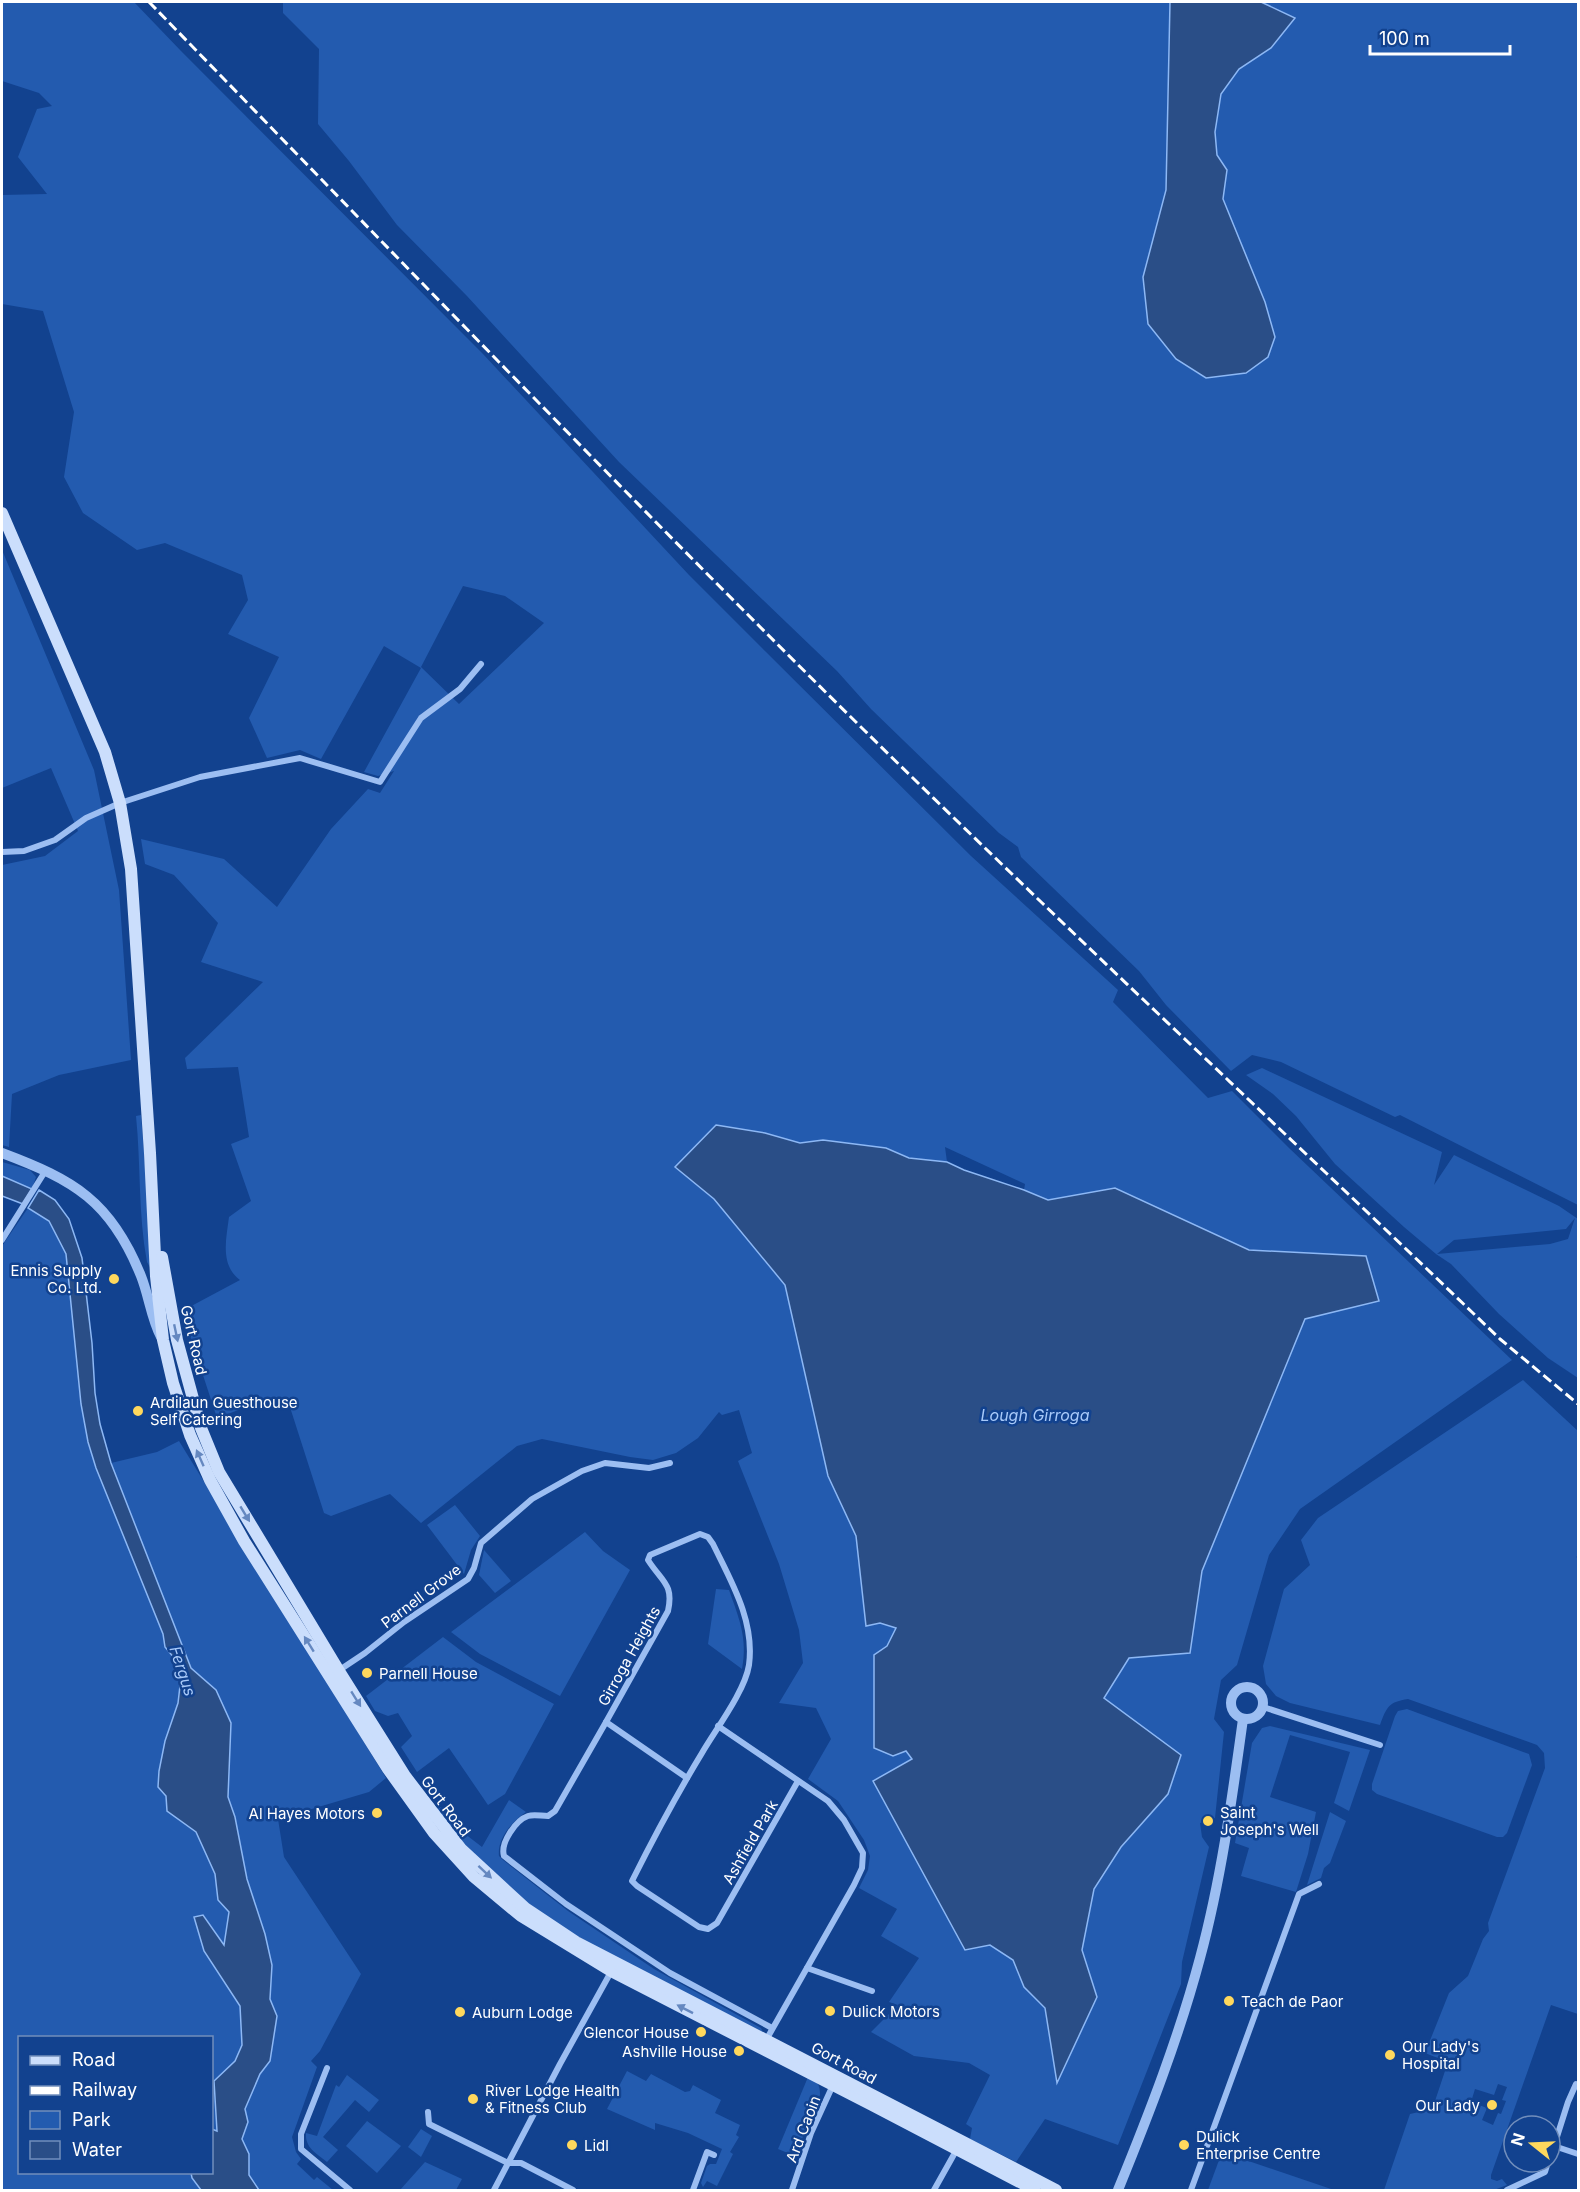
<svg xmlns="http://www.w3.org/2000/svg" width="1580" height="2192" viewBox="0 0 1580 2192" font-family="Inter,sans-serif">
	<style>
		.green { fill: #235baf; fill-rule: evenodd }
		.water { fill: #2a4e87; stroke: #8db8f5; stroke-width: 1.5 }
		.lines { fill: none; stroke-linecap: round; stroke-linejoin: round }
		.minor { stroke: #9cbef2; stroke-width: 6 }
		.tertiary { stroke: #9cbef2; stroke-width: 10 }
		.secondary { stroke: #cbdefc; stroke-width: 12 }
		.rail { stroke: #fff; stroke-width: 3; stroke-dasharray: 10 4.5; stroke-linecap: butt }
		.oneway { fill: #6588c0 }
		.poi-dot { fill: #ffd85d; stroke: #12428f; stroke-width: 2 }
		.labels { text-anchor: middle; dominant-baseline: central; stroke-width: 5; stroke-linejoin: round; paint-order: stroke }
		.poi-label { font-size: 15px; fill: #fff; stroke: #12428f; text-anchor: start }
		.street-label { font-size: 15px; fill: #fff; stroke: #12428f }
		.water-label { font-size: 16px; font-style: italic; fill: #a8c9f9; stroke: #12428f }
	</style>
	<rect width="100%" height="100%" fill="#12428f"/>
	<g class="green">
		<path d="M2,2H134L181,51L483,354L689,575L765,651L971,856L1118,990L1113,1002L1208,1098L1232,1091L1289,1148L1512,1360L1300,1509L1269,1555L1237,1665L1221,1680L1214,1719L1224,1732L1215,1818L1200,1823L1202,1837L1209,1847L1182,1962L1181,1984L1118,2145L1045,2119L1016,2162L970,2139L972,2128L966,2124L990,2075L969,2063L914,2056L871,2032L898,2005L889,2002L919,1958L881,1936L897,1909L859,1888L868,1870L870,1856L864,1840L838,1801L808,1779L831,1739L816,1708L779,1703L803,1663L799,1630L779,1564L738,1461L752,1453L739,1410L722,1415L719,1412L698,1438L676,1453L653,1460L630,1457L542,1439L517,1446L421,1523L390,1494L331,1516L324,1513L288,1401H263L217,1418L182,1311L240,1280C220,1265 226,1240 229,1217L251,1201L231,1144L249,1137L238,1067L187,1069L185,1058L263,982L201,962L218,923L174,875L145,864L141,839L224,859L277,907L331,829L368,789L380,793L394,771L378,776L364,772L421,668L384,646L321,759L300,750L267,758L249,718L279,657L228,634L248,600L242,575L165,543L137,550L83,513L64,477L74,412L43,311L2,304V195L47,194L18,157L37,109L52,106L39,93L2,81ZM463,586L505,596L544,623L459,704L421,667ZM716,1126L765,1133L800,1143L823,1140L886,1148L909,1158L947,1162L945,1147L1025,1184L1024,1190L1048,1201L1115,1188L1249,1250L1366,1256L1379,1301L1305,1318L1202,1571L1189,1653L1129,1658L1104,1698L1148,1817L1121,1847L1094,1889L1082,1950L1097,1997L1057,2082L1045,2008L1024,1987L1013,1960L990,1945L965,1950L874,1781L912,1759L906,1751L887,1646L896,1628L880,1623L866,1626L856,1536L828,1476L785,1285L714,1199L675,1167Z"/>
		<path d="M283,2H1170L1166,190L1143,277L1148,324L1275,337L1265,302L1223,199L1227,170L1217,155L1215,132L1221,94L1239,69L1271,48L1295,18L1261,2H1578V1205L1400,1115L1395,1117L1281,1062L1252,1055L1231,1071L1166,1005L1139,971L1021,857L1018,847L999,833L871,709L837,671L619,462L467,296L397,225L349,161L318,124L319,49L283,13Z"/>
		<path d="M2,550L94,770L119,890L131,1060L59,1075L12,1094L9,1147L2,1145V865L45,856L78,831L51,768L2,788Z"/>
		<path d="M1262,1068L1442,1152L1434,1185L1454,1155L1559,1206L1578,1219V1378L1548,1358L1499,1314L1451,1264L1436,1254L1404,1227L1335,1164L1296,1116L1273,1094L1246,1075ZM1575,1218L1568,1239L1550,1244L1437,1254L1454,1240L1566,1229Z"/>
		<path d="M141,1115L150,1225L151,1269L147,1262C138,1214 141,1165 136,1116Z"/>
		<path d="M2,1162L30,1170L36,1177L32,1189L2,1176Z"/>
		<path d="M28,1208L49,1221L66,1254L81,1404L88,1442L96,1468L163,1634L165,1647L175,1659L181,1677L178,1703L165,1741L159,1771L166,1796L167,1811L196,1831L215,1874L218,1900L229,1912L224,1946L203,1915L194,1917L240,2006L242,2045L236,2061L214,2081L217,2131L212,2129V2038H20V2172L191,2173L192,2178L201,2190H2V1246Z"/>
		<path d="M1523,1380L1578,1431V1556L1576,1557L1578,1558V2014L1551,2005L1491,2175V2179L1497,2181L1502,2179L1507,2185L1494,2190H1384L1410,2114L1419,2112L1422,2107L1434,2104L1448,2062L1425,2053L1449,1993L1468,1976L1483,1939L1489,1931L1488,1923L1545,1768L1544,1753L1537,1745L1408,1699C1389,1702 1387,1706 1380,1725L1290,1703L1276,1696L1266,1684L1263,1666L1284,1589L1310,1565L1301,1540L1318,1518ZM1498,2084L1507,2087L1502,2100L1506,2101L1501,2114L1498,2113L1493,2125L1482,2120L1487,2108L1471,2102L1475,2089L1494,2095Z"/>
		<path d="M179,1441L386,1778L369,1792L278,1819L284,1857L361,1974L320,2051L311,2061L317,2067L292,2137L296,2152L301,2159L297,2164L314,2180L317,2177L333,2190H259L249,2175V2154L242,2139L248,2122L244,2109L260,2074L270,2061L277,2016L270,1999L272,1964L265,1934L247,1879L235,1817L228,1797L231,1723L216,1690L191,1668L111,1463L157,1452Z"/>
		<path d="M455,1505L480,1536L471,1550L464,1574L427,1525Z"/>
		<path d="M585,1532L603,1551L630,1570L560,1696L480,1654L451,1632Z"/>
		<path d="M484,1550L511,1581L495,1593L479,1575Z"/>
		<path d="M716,1589L729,1590C739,1618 748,1639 742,1669L708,1644Z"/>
		<path d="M443,1637L476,1662L554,1704L505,1794L488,1805L449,1748L417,1772L401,1747L412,1736L398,1713L388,1716L375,1711L366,1696Z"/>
		<path d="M1407,1709L1529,1754L1532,1765L1507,1833L1503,1837H1497L1377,1794L1372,1790V1784L1395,1716L1398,1711Z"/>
		<path d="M1270,1726L1370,1750L1349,1811L1334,1803L1350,1752L1290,1735L1270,1797L1316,1812L1308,1854L1296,1892L1241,1876L1249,1848L1235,1843L1252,1743L1262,1728Z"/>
		<path d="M509,1800L526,1812C512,1821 497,1839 499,1856L503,1860L568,1911L654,1969L761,2028L763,2032C660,1980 545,1933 464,1847C454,1836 445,1822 436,1810L441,1807L456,1827L482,1847Z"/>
		<path d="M1330,1812L1346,1821L1330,1863L1324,1868L1321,1878L1307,1885Z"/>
		<path d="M627,2071L646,2081L651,2074L685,2092L690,2091L693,2085L721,2100L715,2113L740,2125L736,2135L739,2137L730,2152L733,2154L717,2186L707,2181L703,2187L701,2183L707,2166L710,2164H716L722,2149L688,2133L655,2123V2130L607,2109Z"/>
		<path d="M347,2075L379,2100L369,2112L355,2100L323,2137L338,2150L327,2162C316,2153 305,2148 306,2133L317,2136L336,2085L339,2087Z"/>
		<path d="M808,2077C817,2081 820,2084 820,2095L795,2156L778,2149Z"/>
		<path d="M367,2121L401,2146L377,2173L346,2146Z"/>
		<path d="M421,2129L432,2136L421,2157L408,2147Z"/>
		<path d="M1222,2152L1334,2190H1208Z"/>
		<path d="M425,2162L462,2179L456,2190H400Z"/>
	</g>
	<g class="water">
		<path d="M1170,2H1261L1295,18L1271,48L1239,69L1221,94L1215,132L1217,155L1227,170L1223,199L1265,302L1275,337L1268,357L1246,373L1206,378L1176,359L1148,324L1143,277L1166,190Z"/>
		<path d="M716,1125L765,1133L800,1143L823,1140L886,1148L909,1158L947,1162L964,1170L1024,1190L1048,1200L1115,1188L1249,1250L1366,1256L1379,1301L1305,1319L1202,1571L1190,1653L1129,1658L1104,1698L1181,1755L1168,1794L1121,1847L1094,1889L1082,1950L1097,1997L1057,2083L1045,2008L1024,1987L1013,1960L990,1945L965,1950L873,1781L912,1759L906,1751L893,1756L874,1748V1655L887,1646L896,1628L880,1623L866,1626L856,1536L828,1476L785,1285L714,1199L675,1167Z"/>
		<path d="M2,1176L32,1189L23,1204L2,1196Z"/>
		<path d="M39,1190L55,1200L69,1219L82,1258L92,1343L95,1393L100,1424L111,1463L191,1668L216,1690L231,1723L228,1797L235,1817L247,1879L265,1934L272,1965L270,1999L277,2016L270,2061L260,2074L245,2109L248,2122L242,2139L249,2154V2175L259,2190H201L192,2178L191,2173L212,2172V2129L217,2131L214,2081L235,2061L242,2045L240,2006L204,1951L194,1917L203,1915L224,1945L229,1912L218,1900L215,1874L196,1832L167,1811L166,1796L158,1787L159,1771L165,1741L178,1703L181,1677L175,1659L165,1647L163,1634L96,1468L88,1442L81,1404L66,1254L49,1221L28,1208Z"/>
	</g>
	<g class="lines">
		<g class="minor">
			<path d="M2,852L24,851L55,840L86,818L120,803L200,777L300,758L380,782L421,718L460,689L481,664"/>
			<path d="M2,1240L46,1170"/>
			<path d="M338,1671L365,1653L404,1622L468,1579L474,1568L481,1543L532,1499L582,1471L605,1463L649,1468L670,1463"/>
			<path d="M1263,1707L1380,1745"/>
			<path d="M606,1722L668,1611C674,1584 662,1582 648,1560L650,1555L700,1534L708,1537L713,1544C731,1581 755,1621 749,1665C745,1691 716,1729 702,1753C677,1794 654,1837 632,1881L637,1886L699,1927L708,1929L717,1923L798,1781"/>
			<path d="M718,1726L828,1801L844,1820L863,1853L862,1868L854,1885L765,2042"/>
			<path d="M687,1778L606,1722L555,1811L548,1816C541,1816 534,1814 528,1816C516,1820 500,1843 504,1856L566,1904L670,1973L772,2028"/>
			<path d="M807,1968L872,1991"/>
			<path d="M327,2068L301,2134V2149L350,2190"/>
			<path d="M428,2112L429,2124L508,2163H521L573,2190"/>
			<path d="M1554,2146L1568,2102L1576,2084"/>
			<path d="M1550,2157L1554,2146L1578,2154"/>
			<path d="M494,2190L560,2064L612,1970"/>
			<path d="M693,2190L707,2152L714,2155"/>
			<path d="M792,2190L811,2133L833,2085"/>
			<path d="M934,2190L957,2149"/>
			<path d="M1191,2190L1299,1894L1319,1884"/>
			<path d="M1507,2190L1545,2172L1548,2162"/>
		</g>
		<g class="tertiary">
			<path d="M2,1153C74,1180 111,1201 141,1276C149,1296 151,1318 161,1337"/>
			<circle cx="1247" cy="1703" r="16"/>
			<path d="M1118,2190C1149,2114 1179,2037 1200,1958C1221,1880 1232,1799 1243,1719"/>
		</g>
		<g class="secondary">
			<path d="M2,513L105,752L120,803L131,869L150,1153L156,1276L163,1340L173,1383L190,1435L210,1480L244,1541L388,1769L434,1833L474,1877L521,1916L611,1971L872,2105L1035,2190"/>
			<path d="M162,1257L177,1340L201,1428L219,1472L339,1671L405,1776L461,1849L525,1908L576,1942L1056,2190"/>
		</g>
		<path class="rail" d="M149,2C387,246 622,492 865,731C1074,937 1289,1136 1500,1339L1578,1404"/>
	</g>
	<defs><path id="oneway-solid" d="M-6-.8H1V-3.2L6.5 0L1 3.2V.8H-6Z" transform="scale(1.5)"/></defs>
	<g class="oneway">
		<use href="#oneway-solid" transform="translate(176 1333) rotate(78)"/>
		<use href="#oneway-solid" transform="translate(200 1458) rotate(-114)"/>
		<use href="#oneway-solid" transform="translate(245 1514) rotate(59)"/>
		<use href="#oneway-solid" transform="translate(309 1644) rotate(-122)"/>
		<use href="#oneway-solid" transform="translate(356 1699) rotate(58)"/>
		<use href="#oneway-solid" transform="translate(485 1872) rotate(43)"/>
		<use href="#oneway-solid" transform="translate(685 2009) rotate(-153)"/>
	</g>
	<g class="poi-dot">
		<circle cx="114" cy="1279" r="6"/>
		<circle cx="138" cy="1411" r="6"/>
		<circle cx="367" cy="1673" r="6"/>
		<circle cx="377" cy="1813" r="6"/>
		<circle cx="1208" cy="1821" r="6"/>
		<circle cx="1229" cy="2001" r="6"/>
		<circle cx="830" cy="2011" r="6"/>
		<circle cx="460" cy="2012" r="6"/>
		<circle cx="701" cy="2032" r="6"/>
		<circle cx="739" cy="2051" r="6"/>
		<circle cx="1390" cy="2055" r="6"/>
		<circle cx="473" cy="2099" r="6"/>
		<circle cx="1492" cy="2105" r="6"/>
		<circle cx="572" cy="2145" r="6"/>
		<circle cx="1184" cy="2145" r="6"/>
	</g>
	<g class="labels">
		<g class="poi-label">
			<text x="102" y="1270" text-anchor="end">Ennis Supply<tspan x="102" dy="17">Co. Ltd.</tspan></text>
			<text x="150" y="1402">Ardilaun Guesthouse<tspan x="150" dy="17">Self Catering</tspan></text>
			<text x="379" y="1673">Parnell House</text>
			<text x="1220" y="1812">Saint<tspan x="1220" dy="17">Joseph's Well</tspan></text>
			<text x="365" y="1813" text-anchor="end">Al Hayes Motors</text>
			<text x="1241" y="2001">Teach de Paor</text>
			<text x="842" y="2011">Dulick Motors</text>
			<text x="472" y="2012">Auburn Lodge</text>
			<text x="689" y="2032" text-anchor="end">Glencor House</text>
			<text x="1402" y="2046">Our Lady's<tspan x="1402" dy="17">Hospital</tspan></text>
			<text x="727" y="2051" text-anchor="end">Ashville House</text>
			<text x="485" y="2090">River Lodge Health<tspan x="485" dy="17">&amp; Fitness Club</tspan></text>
			<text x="1480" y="2105" text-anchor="end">Our Lady</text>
			<text x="1196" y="2136">Dulick<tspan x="1196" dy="17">Enterprise Centre</tspan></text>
			<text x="584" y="2145">Lidl</text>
		</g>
		<g class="street-label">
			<text transform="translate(194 1340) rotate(77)">Gort Road</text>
			<text transform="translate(421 1596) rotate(-37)">Parnell Grove</text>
			<text transform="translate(629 1656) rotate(-61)">Girroga Heights</text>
			<text transform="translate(446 1806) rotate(53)">Gort Road</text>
			<text transform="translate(750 1842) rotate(-60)">Ashfield Park</text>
			<text transform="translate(844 2063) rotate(28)">Gort Road</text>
			<text transform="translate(803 2129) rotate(-69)">Ard Caoin</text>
		</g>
		<g class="water-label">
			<text x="1035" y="1415">Lough Girroga</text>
			<text transform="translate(183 1671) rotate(72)">Fergus</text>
		</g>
	</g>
	<rect width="1580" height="2192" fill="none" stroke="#ffffff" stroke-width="6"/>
	<rect x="18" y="2036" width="195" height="138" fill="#12428f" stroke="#718ebc" stroke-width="1.5"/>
	<rect x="30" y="2056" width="30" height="9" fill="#cbdefc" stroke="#718ebc" stroke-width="1.5"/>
	<text x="72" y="2066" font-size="18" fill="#ffffff">Road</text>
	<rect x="30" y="2086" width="30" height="9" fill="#ffffff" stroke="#718ebc" stroke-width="1.5"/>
	<text x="72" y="2096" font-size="18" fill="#ffffff">Railway</text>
	<rect x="30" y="2111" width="30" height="18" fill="#235baf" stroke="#718ebc" stroke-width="1.5"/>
	<text x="72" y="2126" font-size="18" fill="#ffffff">Park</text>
	<rect x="30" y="2141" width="30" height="18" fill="#2a4e87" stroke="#718ebc" stroke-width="1.5"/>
	<text x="72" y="2156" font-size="18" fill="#ffffff">Water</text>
	<g transform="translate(1532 2144) rotate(288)"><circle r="28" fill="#12428f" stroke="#718ebc" stroke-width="1.5"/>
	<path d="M0-4.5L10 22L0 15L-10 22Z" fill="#ffd85d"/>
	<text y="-9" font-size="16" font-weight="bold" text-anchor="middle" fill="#ffffff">N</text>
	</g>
	<path d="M1370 45v9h140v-9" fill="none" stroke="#ffffff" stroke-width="3"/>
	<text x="1379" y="45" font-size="18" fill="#ffffff" stroke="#12428f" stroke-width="4.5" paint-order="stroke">100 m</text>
</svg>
